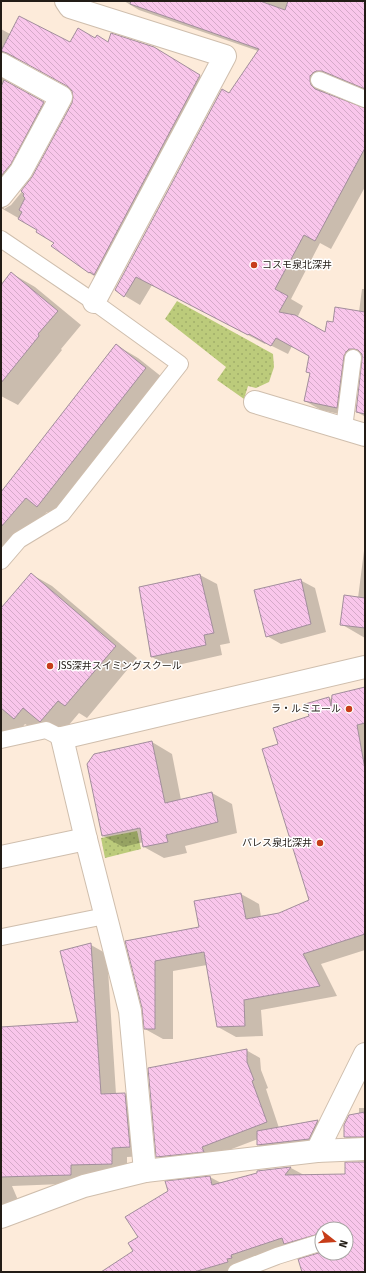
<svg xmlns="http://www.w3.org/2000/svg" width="366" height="1273" viewBox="0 0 366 1273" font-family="'Fira Sans','Noto Sans JP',sans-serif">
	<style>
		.park { fill: url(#park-dots) }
		.shadow { fill: #0003; fill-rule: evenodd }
		.building { fill: url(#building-back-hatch); stroke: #a28e9c }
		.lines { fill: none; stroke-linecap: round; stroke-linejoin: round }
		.lane-casing { stroke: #cfbead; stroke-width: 18 }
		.street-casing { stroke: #cfbead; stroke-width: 24 }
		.secondary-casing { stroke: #cfbead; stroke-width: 24 }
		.lane { stroke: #fff; stroke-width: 16 }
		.street { stroke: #fff; stroke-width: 22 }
		.secondary { stroke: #fff; stroke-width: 22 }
		.poi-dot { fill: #c73d19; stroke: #fff; stroke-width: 1.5 }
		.labels { text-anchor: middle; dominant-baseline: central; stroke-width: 3; stroke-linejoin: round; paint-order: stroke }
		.poi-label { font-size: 10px; fill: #221c16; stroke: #fff; text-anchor: start }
	</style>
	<defs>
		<pattern id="park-dots" width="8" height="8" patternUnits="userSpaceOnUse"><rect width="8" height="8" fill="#bccb7b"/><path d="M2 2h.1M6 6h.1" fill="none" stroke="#a1ae6a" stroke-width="1.8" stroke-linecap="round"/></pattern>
		<pattern id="building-back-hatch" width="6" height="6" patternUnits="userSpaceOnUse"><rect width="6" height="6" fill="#f9c6eb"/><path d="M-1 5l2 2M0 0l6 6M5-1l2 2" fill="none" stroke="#d5aac9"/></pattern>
	</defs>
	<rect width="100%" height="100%" fill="#fdebda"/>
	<g class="park">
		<path d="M177,301L273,354L274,367L269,382L256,388L248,386L244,399L217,380L226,367L165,319Z"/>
		<path d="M137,831L141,849L105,858L101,838Z"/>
	</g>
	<g class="shadow">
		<path d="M124,1H365V90L326,86L325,91L327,95L365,109V187L331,249L320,243L291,299L303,306L297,318L326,333L334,323L359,312L362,289H365V421L364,420V416L357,412L363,358L359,366L353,417L321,410L305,401L311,374L307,372L310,356L292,346L288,354L266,343L265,344L152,285L140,305L125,296L230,94L258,51L139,10Z"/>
		<path d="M1,29L10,34L70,43L96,39L168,56L214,85L104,281L89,273L52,246L55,242L39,230L1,208ZM16,59L23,61L69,86L73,90L74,97L73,103L33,178L11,205L4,209L3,203L58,111L9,84L5,80L3,73L9,61Z"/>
		<path d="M11,273L35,287L81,325L61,349L62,350L18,405L1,396V286Z"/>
		<path d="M116,345L138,358L167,381L60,519L47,512L1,565V494Z"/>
		<path d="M365,543V638L341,624L358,598Z"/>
		<path d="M31,574L52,586L137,658L87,718L79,713L62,733L42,722L35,730L25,724L7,747L1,744V610Z"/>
		<path d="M200,575L217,584L230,643L220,645L222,655L169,667L152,657L141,588Z"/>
		<path d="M300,580L315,588L326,632L281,644L267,636Z"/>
		<path d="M365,688V950L321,964L337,996L261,1010L263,1036L236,1037L218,1027L207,965L173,971V1039H163L145,1029L143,1008L126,941L200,927L241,894L259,904L261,917L279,914L310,901L279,744L329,698L333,700Z"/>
		<path d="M152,742L172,754L181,800L212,793L232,804L237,833L185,846L187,853L164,858L144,847V842L123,847L103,836Z"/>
		<path d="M91,945L107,954L116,1094H125L141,1103L146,1156L127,1157V1172L86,1173L87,1183L12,1186L21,1207L1,1215V1028L79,1023Z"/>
		<path d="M246,1050L260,1058L261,1070L268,1088L266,1089L279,1128L318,1121L332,1129L323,1147L273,1153L258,1145V1139L216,1155L171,1165L157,1156Z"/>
		<path d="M359,1108H365V1145H359L345,1137L359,1114Z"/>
		<path d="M365,1163V1272H303L322,1252L346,1253V1229H322V1244L234,1272H103L134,1251L139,1237L210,1177L221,1183L258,1173V1171L291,1168L304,1175H346Z"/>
	</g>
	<g class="building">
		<path d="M131,1H260L285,10L288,1H365V89L322,71H317L314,72L310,76V81L311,85L315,89L365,108V148L315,241L304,235L275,289L288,296L279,312L295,315L325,332L327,321L333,322L335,307L365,312V414L356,412L362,359V354L358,350L354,349H349L346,352L344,356L337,408L304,401L310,373L306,372L309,356L276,338L271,346L249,334L248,335L136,277L124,297L115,290L222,89L229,93L259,49L130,4Z"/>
		<path d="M19,16L70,42L78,28L95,38L97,35L108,42L111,33L154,47L200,75L94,275L90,272L89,273L51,246L54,243L36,232L37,230L18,219L22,212L19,210L25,198L23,196L24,194L21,191L32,177L72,103L73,97L72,91L67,86L7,53L1,51Z"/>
		<path d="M4,80L44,102L11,164L1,176V87Z"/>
		<path d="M11,272L58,311L38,334L39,336L1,383V285Z"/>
		<path d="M116,344L146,368L37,507L26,498L1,527V492Z"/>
		<path d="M31,573L116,646L65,706L58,701L40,722L23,708L14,719L1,708V608Z"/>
		<path d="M200,574L214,633L204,635L206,645L151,657L139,587Z"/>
		<path d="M301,579L311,624L266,637L254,590Z"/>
		<path d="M344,595L365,598V628L340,625Z"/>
		<path d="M365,687V723L357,725L365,769V934L303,954L320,986L244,1000L245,1026L217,1027L204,952L155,961V1029H144L142,1008L125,941L199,927L194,901L241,893L246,919L279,913L309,900L262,749L278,744L273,728L309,716L305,704L329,697L331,706L332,695Z"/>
		<path d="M152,741L165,803L212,792L218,822L166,835L168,842L143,847L140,828L102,836L87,764L94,754Z"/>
		<path d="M91,943L101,1094L125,1093L130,1147L112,1148V1164L71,1165V1175L1,1177V1027L78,1022L60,951Z"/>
		<path d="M247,1049V1062L254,1080L252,1081L267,1122L202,1147L204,1152L156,1157L148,1068Z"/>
		<path d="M365,1112V1137H344V1125L349,1115Z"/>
		<path d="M318,1120L309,1139L257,1145V1131Z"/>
		<path d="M345,1162H365V1272H302L298,1259L322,1252V1253H346V1229H322V1233L284,1244L282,1238L231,1255L232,1258L227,1259L228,1262L194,1272H101L133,1251L128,1243L138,1237L125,1217L168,1191L165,1181L210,1176L212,1185L257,1173V1171L291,1167L285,1175L345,1174Z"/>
	</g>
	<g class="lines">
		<g class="lane-casing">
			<g id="lane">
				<path d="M319,80L365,99"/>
				<path d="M1,239L94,302L180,364L62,514L19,540L1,561"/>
				<path d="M344,428L353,358"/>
				<path d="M1,740L46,730L62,738"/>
				<path d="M2,937L105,916"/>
				<path d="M236,1272L277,1256L322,1242"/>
			</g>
		</g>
		<g class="street-casing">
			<g id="street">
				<path d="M66,1L70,7L225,56L94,302"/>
				<path d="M1,64L61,97L21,171L1,196"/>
				<path d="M255,402L365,435"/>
				<path d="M62,738L86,839L130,1011L145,1171"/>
				<path d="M1,857L86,839"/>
				<path d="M317,1151L365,1054"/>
				<path d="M1,1217L84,1186L145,1171L317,1151L365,1149"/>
			</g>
		</g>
		<g class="secondary-casing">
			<path id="secondary" d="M62,738L365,667"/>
		</g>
		<use href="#lane" class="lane"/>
		<use href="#street" class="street"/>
		<use href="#secondary" class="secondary"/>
	</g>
	<g class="poi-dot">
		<circle cx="254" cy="265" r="4"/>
		<circle cx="50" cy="666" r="4"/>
		<circle cx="349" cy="709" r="4"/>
		<circle cx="320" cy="843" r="4"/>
	</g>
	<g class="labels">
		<g class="poi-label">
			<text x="262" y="265">コスモ泉北深井</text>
			<text x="58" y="666">JSS深井スイミングスクール</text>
			<text x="341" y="709" text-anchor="end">ラ・ルミエール</text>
			<text x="312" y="843" text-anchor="end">パレス泉北深井</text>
		</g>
	</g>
	<rect width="366" height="1273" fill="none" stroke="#221c16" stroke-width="4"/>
	<g transform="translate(334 1241) rotate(107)"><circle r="19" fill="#ffffff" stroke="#a7a4a2"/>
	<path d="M0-3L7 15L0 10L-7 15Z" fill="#c73d19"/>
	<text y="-6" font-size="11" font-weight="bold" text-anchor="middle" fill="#221c16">N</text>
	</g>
</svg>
